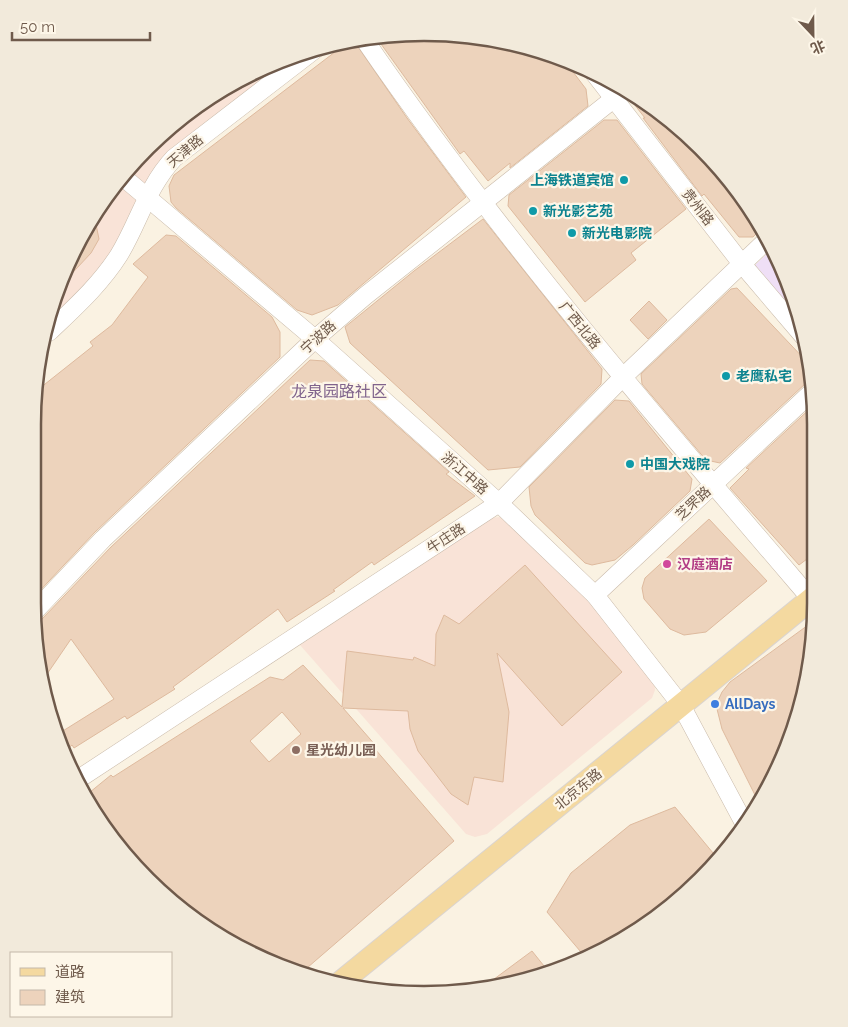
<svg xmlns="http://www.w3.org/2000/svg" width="848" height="1027" viewBox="0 0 848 1027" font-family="Raleway,'Noto Sans SC',sans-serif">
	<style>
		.commercial { fill: #f9e3d7 }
		.education { fill: #efdff6 }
		.building { fill: #edd3bc; stroke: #deba9e; fill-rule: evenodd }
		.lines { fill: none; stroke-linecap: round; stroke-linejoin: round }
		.minor-casing { stroke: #c9baaa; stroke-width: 19 }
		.major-casing { stroke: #dad4d0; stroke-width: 24 }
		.minor { stroke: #fff; stroke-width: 18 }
		.major { stroke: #f4d9a0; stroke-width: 22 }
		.culture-dot { fill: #0f9aa8; stroke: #fdf6e8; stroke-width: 2 }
		.hotel-dot { fill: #d1479c; stroke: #fdf6e8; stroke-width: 2 }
		.shop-dot { fill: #3f7fe0; stroke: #fdf6e8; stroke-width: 2 }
		.education-dot { fill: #8d6e63; stroke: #fdf6e8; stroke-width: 2 }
		.labels { text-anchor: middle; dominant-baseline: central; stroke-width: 4.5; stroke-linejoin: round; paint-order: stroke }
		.street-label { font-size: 14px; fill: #6f5a4b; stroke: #fdf6e8 }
		.culture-label { font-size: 14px; font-weight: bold; fill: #0d838f; stroke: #fdf6e8; text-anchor: start }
		.hotel-label { font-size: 14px; font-weight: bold; fill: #b23c85; stroke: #fdf6e8; text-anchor: start }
		.shop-label { font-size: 14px; font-weight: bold; fill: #366cbe; stroke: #fdf6e8; text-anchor: start }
		.education-label { font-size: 14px; font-weight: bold; fill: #785e54; stroke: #fdf6e8; text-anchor: start }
		.quarter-label { font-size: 16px; fill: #80638c; stroke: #fdf6e8 }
		.rim { fill: none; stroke: #6f5a4b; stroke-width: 2.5 }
	</style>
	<rect width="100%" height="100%" fill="#faf2e2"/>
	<g class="commercial">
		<path d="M319,47L174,158L131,233L49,332L62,274L98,207L147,147L251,73Z"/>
		<path d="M500,517L546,558L588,601L649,674L654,682L655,690L652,698L487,834L475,837L466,834L300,645L491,518Z"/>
	</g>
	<path class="education" d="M773,248L775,251L800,318L755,265Z"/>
	<g class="building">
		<path d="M399,33L475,36L550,53L564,60L586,89L588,106L510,168V163L488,181L464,151L460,154L376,37Z"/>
		<path d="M354,41L407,118L466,197L338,305L312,315L297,310L176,208L171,202L169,186L174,175L348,42Z"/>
		<path d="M634,95L682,130L735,186L761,229L753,237H739L704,194L702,196L643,118H645L630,99Z"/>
		<path d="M604,120H617L686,209L631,253L636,260L585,302L508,206L509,195Z"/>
		<path d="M94,215L99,239L91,253L63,283L61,281L62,274Z"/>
		<path d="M483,219L602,369L601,384L520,467L488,470L350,343L345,327L414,271Z"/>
		<path d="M166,235L176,236L272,317L280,332V357L95,532L33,598L35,392L93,346L90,342L112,325L148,277L133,264Z"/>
		<path d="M737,288L809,364L812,381L806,383L720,463L706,460L642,384L641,374L731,289Z"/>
		<path d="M649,301L667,320L648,339L630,320Z"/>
		<path d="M310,360L324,361L449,472L446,474L475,496L374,565L372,562L333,590L335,591L287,622L278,609L173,687L175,689L127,719L125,716L74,748L72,745L65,751L58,734L114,699L71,639L43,680L35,622L42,619L111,547Z"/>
		<path d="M615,400L629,401L692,479L690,491L633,545L615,560L592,565L585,563L535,515L531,506L529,487Z"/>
		<path d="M815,404V553L799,565L730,488L749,469L746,468Z"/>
		<path d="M709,519L767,581L706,632L684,635L670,629L644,599L642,588L645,578Z"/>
		<path d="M525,565L622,672L562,726L497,653L509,712L503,782L474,777L468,805L451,794L418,751L410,729L408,711L343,708L377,747L375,749L454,841L300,974L207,929L130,861L85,798L84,797L111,775L113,777L270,677L283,680L303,665L342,707L347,651L413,660L414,657L435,666L436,634L444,615L459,624ZM282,712L301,734L269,762L250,741Z"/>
		<path d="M815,620L802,704L775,776L758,801L722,729L716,705L722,692L730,682Z"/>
		<path d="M675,807L718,859L666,910L597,954L586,958L547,912L571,873L630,825Z"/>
		<path d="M532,951L548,971L500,987L482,988Z"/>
	</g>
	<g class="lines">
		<g class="minor-casing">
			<g id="minor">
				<path d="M364,39C499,236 656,418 811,599"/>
				<path d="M594,73L742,264L805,338"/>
				<path d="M123,177L315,339L499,503L595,595L681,705L744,823"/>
				<path d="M49,332C74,308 100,285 119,255C139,222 147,187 174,158L318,47"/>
				<path d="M595,595L813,391"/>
				<path d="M34,612L103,539L315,339L365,296L626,89"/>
				<path d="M77,780L499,503L623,377L768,239"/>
			</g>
		</g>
		<g class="major-casing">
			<path id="major" d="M341,982L815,596"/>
		</g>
		<use href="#minor" class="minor"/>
		<use href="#major" class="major"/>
	</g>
	<g class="culture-dot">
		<circle cx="624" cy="180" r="5"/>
		<circle cx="533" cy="211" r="5"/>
		<circle cx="572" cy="233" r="5"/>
		<circle cx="726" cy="376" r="5"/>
		<circle cx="630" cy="464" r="5"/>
	</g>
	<circle class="hotel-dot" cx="667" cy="564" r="5"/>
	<circle class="shop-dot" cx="715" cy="704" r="5"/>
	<circle class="education-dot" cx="296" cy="750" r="5"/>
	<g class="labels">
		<g class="street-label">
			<text transform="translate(185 151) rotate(-40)">天津路</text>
			<text transform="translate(698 207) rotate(52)">贵州路</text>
			<text transform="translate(580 325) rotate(51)">广西北路</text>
			<text transform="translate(318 337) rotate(-42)">宁波路</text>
			<text transform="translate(465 473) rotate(41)">浙江中路</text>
			<text transform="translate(693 503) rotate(-43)">芝罘路</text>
			<text transform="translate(446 538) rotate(-33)">牛庄路</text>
			<text transform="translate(578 789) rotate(-39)">北京东路</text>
		</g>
		<g class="culture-label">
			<text x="614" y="180" text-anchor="end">上海铁道宾馆</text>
			<text x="543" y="211">新光影艺苑</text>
			<text x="582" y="233">新光电影院</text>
			<text x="736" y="376">老鹰私宅</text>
			<text x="640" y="464">中国大戏院</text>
		</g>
		<g class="hotel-label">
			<text x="677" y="564">汉庭酒店</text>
		</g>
		<g class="shop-label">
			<text x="725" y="704">AllDays</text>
		</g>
		<g class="education-label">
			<text x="306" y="750">星光幼儿园</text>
		</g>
		<g class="quarter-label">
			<text x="339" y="391">龙泉园路社区</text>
		</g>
	</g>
	<path d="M0 0H848V1027H0ZM424 41H424A383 383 0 0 1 807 424V603A383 383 0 0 1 424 986H424A383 383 0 0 1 41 603V424A383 383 0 0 1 424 41Z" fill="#f2eadb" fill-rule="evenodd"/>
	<path class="rim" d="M424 41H424A383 383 0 0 1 807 424V603A383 383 0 0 1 424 986H424A383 383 0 0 1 41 603V424A383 383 0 0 1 424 41Z"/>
	<rect x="10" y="952" width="162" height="65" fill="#fdf6e8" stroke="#c4b8a9"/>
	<rect x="20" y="968" width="25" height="8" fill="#f4d9a0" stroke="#c4b8a9"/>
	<text x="55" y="977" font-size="15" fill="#6f5a4b">道路</text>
	<rect x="20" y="990" width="25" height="15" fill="#edd3bc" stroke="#c4b8a9"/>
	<text x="55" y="1002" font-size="15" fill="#6f5a4b">建筑</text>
	<g transform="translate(813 35) rotate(158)" stroke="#fdf6e8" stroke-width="4" paint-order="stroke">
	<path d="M0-4L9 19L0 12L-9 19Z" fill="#6f5a4b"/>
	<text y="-8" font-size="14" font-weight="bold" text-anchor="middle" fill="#6f5a4b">北</text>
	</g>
	<path d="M12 32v8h138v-8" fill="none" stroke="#6f5a4b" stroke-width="2.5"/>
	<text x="20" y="32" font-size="15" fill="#6f5a4b" stroke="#fdf6e8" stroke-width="4" paint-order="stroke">50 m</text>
</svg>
